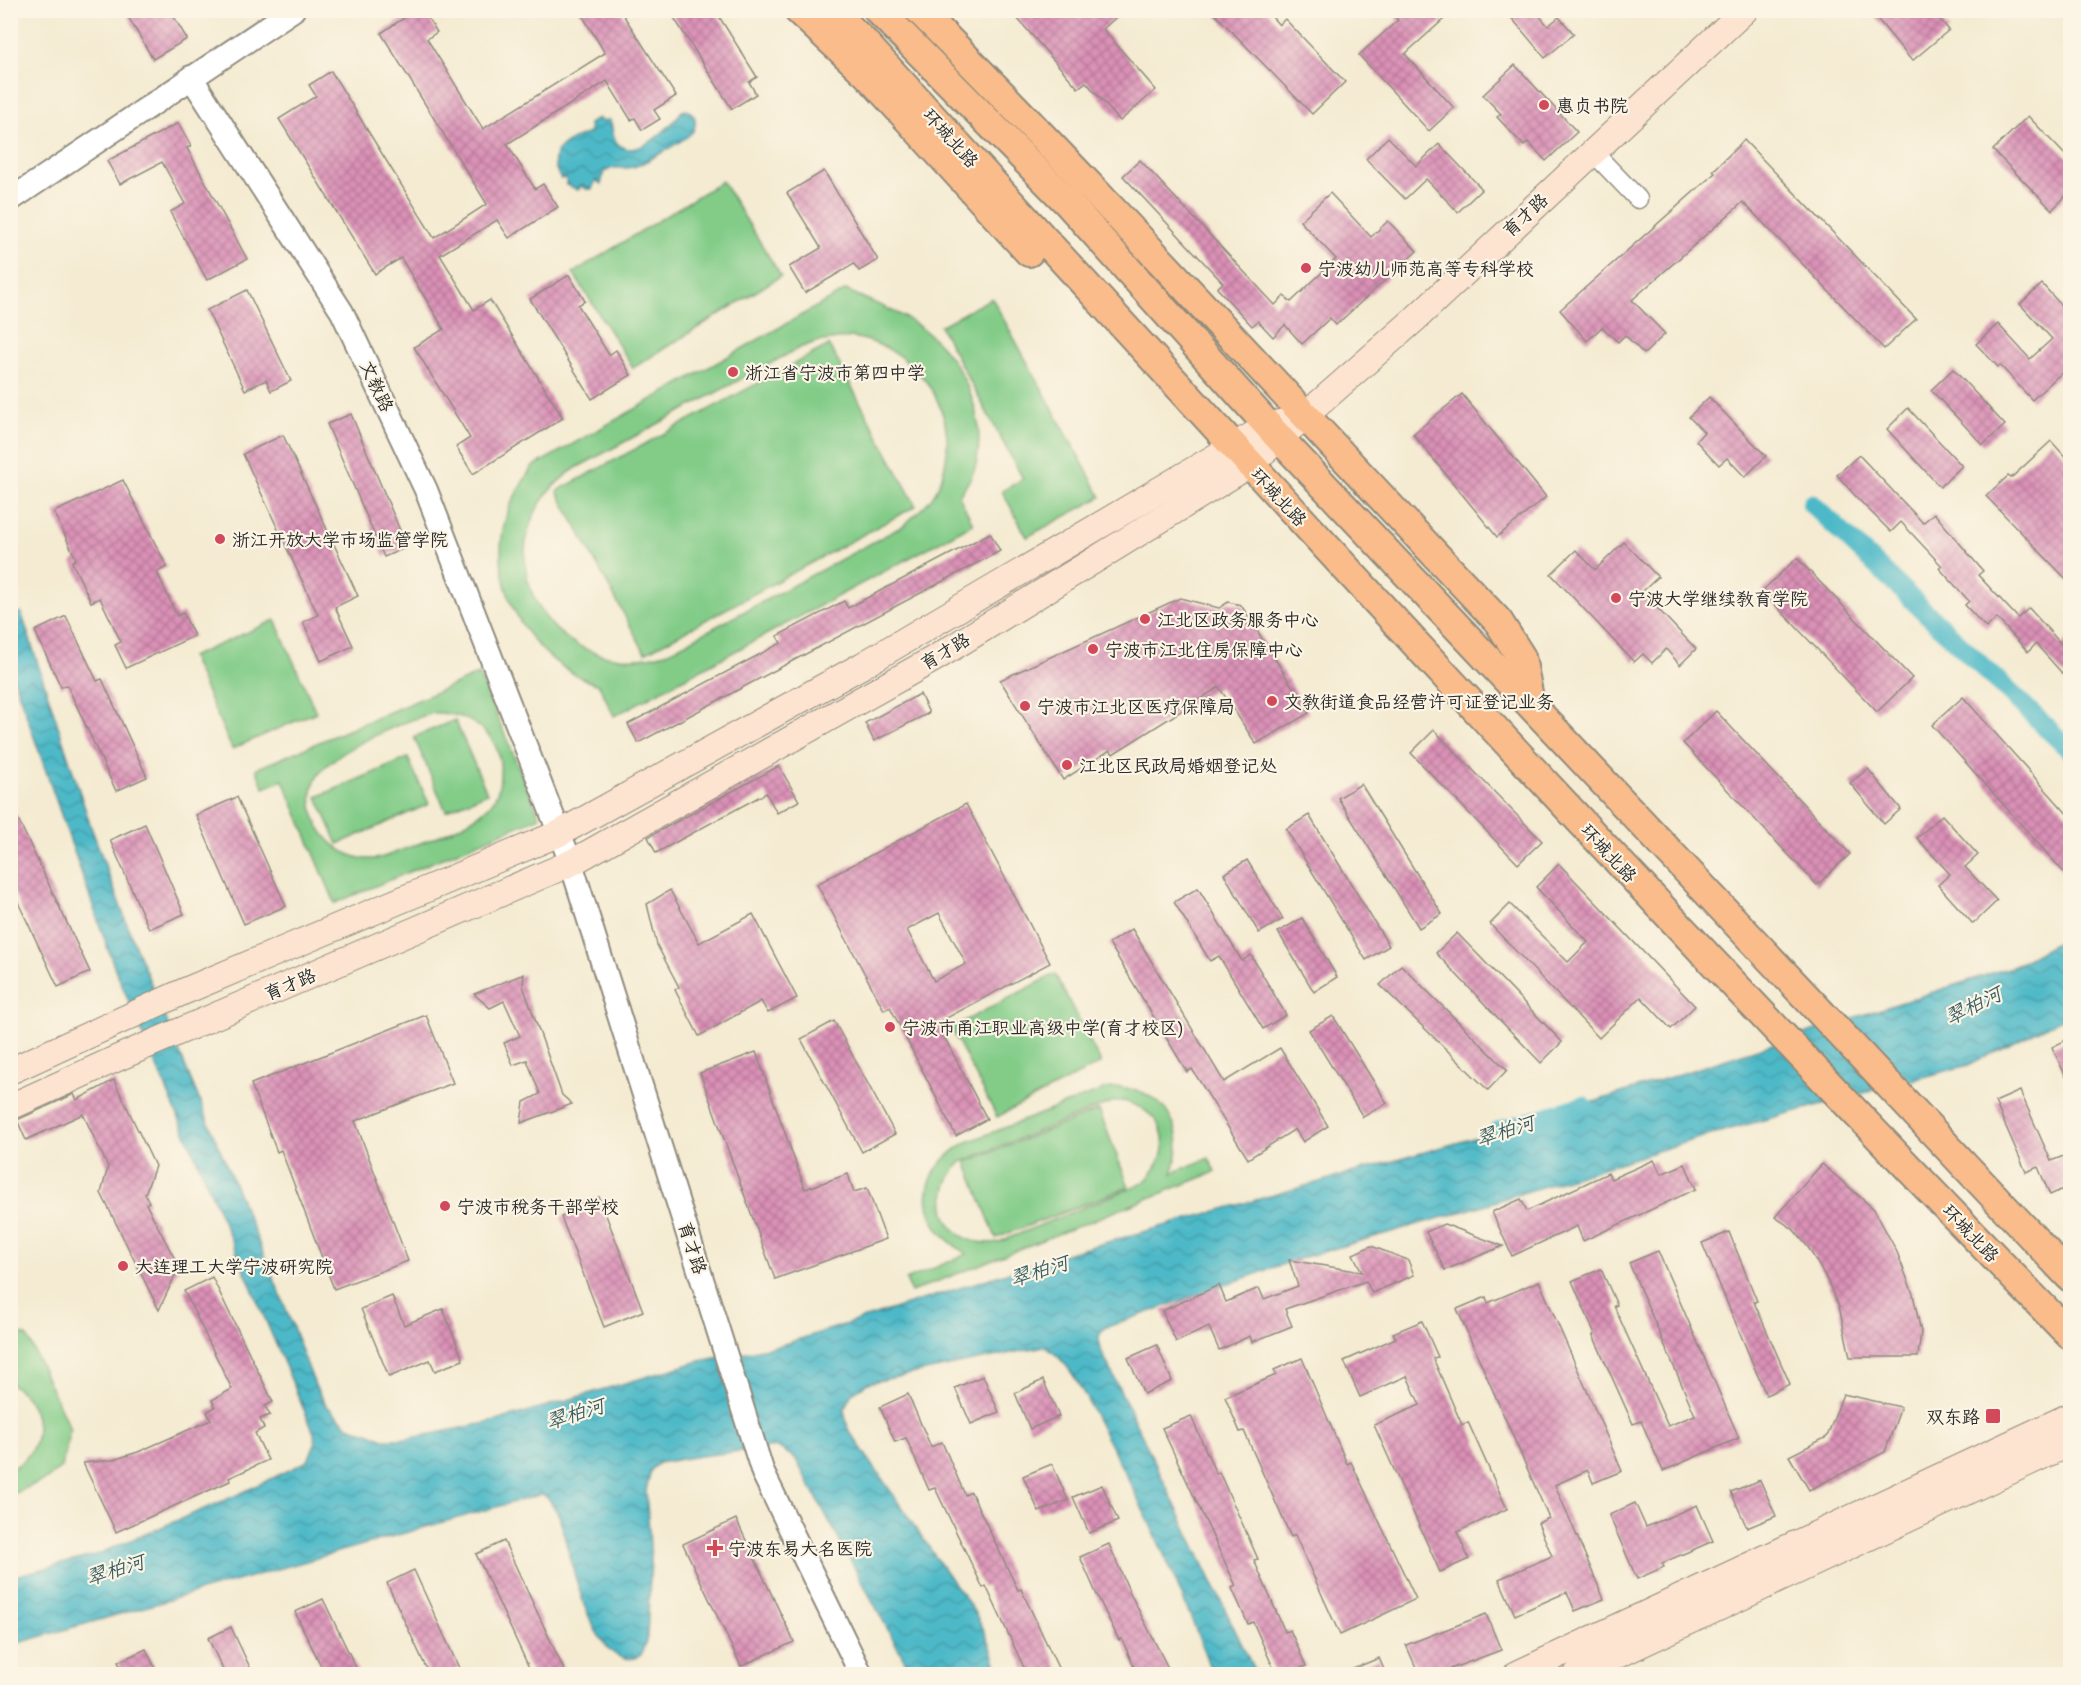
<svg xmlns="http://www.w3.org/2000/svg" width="2081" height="1685" viewBox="0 0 2081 1685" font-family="Delius,'LXGW WenKai TC',sans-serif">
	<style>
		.garden { fill: #82cc88; stroke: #567c5a; stroke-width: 1.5; fill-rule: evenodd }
		.water { fill: url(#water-waves); stroke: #3c727a; stroke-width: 1.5 }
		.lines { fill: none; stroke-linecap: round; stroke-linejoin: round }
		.canal { stroke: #4db9c8; stroke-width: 20 }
		.building { fill: url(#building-cross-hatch); fill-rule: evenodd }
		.minor-casing { stroke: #908b7e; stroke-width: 21 }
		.tertiary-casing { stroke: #908b7e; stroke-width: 26 }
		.secondary-casing { stroke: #908b7e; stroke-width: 28 }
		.primary-casing { stroke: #908b7e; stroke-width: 32 }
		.minor { stroke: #fff; stroke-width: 18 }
		.tertiary { stroke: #fff; stroke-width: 22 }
		.secondary { stroke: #fde4d0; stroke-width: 26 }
		.primary { stroke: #f9bc8a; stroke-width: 28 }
		.poi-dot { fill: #d1495b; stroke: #fcf5e5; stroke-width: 2 }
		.labels { text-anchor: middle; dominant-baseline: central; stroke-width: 4.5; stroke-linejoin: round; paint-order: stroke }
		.poi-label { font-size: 18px; fill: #2b2b2b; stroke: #fcf5e5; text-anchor: start }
		.street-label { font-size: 18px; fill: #2b2b2b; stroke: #fcf5e5 }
		.water-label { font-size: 20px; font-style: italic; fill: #375d62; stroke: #fcf5e5 }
	</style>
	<defs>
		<pattern id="water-waves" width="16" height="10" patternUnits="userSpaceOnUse" patternTransform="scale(1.5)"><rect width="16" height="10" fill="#4db9c8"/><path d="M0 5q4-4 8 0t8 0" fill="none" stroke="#4097a3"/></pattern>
		<pattern id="building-cross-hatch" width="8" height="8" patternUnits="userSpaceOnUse" patternTransform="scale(1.5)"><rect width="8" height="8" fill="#db91b7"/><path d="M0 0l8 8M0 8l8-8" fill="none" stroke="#b27795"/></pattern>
	</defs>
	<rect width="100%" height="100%" fill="#fcf5e5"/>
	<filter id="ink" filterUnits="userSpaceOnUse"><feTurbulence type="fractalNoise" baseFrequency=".0167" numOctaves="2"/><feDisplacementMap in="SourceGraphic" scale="12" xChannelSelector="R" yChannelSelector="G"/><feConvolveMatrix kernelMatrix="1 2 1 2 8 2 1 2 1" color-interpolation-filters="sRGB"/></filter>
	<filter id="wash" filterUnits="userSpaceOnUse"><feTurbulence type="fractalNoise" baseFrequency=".008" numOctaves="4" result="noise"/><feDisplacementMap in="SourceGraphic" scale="24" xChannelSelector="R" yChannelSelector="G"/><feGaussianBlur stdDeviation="1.35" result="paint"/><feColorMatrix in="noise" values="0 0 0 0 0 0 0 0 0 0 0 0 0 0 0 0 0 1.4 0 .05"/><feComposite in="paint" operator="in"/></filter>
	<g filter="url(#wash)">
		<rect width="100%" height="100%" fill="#f4ebd2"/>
		<g class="garden">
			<path d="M722,181L781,276L633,368L573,273Z"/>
			<path d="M846,290C870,302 899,311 920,327C961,357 988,414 976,464C974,476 965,486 959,496L973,524L614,716L599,685C532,663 487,592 505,521C510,501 522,484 532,467ZM852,337C922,348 969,421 937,489C930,503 915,515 903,526L669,652C543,691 470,537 576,468L799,348L816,342Z"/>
			<path d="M992,298L1101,497L1027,537L1002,491L1023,479L940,326Z"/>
			<path d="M829,345L916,506L645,653L557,491Z"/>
			<path d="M275,620L316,712L232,749L191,657Z"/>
			<path d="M479,674L540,817L335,903L283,780L264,788L256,769ZM433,713C469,712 504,735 500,775C500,783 498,794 493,801C474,827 418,843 389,855C346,874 296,822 316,779C329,752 404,721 433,713Z"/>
			<path d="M455,720L487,793L446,811L414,737Z"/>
			<path d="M408,758L429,804L338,844L317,797Z"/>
			<path d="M1055,974L1101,1063L997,1117L951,1028Z"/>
			<path d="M1120,1087C1166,1093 1189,1130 1172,1173L1209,1158L1215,1172L911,1292L906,1280L967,1254C916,1224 913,1175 965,1143L1105,1089ZM1124,1101C1169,1114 1176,1152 1143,1183L999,1242C947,1250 926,1200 961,1162L1112,1102Z"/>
			<path d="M1099,1110L1129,1187L996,1238L966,1162Z"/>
			<path d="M13,1332L27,1336L70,1429L62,1466L48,1478L11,1495V1469C47,1452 44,1403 11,1384L10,1333Z"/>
		</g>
		<g class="water">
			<path d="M687,110L692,113C696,118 696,125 693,131C689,138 640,166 632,167C619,170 617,164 604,172L601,184L596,180L592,189H586L582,185L578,190L567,185L566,177L561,179C543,151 567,140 590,133L589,124L598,118L601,121L610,120C614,128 610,136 618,144C636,162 673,125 682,111Z"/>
			<path d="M21,612L91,827L134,943L281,1296L316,1388L326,1405L348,1426L384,1439H406L496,1421L700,1361L778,1346L1069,1253L1541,1119L2017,965L2070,935V1015L1968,1065L1712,1134L1471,1209L1298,1259L1104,1328L1099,1336V1346L1256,1674H1212C1183,1590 1145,1510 1103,1431C1087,1402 1074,1363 1044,1346L868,1383L852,1393L844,1410L848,1429L954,1584C978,1612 990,1639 999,1674H912L795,1458L778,1447L700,1456L658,1463L651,1470L646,1490L651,1559L647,1637L641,1655C592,1682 568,1546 559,1515L549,1499L542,1494L11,1645V1577L96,1555L237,1495L308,1461L315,1443L314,1433L115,969L11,671V616Z"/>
		</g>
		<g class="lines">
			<g class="canal">
				<path d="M1812,504L2070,750"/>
				<path d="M1499,1131L1583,1106"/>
			</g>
		</g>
		<g id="blocks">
			<g class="building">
				<path d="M124,10H170L187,39L153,59Z"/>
				<path d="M416,10H423L437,32L427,39L483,129L605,53L579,10H620L676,96L654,110L660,119L642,130L635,118L631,120L607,81L507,144L535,189L543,184L558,207L509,238L497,220L440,255L474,310L490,300L563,418L473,474L456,447L470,438L414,347L444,329L401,258L375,274L279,119L316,96L309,85L331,71L434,238L487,204L381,33Z"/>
				<path d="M669,10H715L757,77L749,82L756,94L732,109Z"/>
				<path d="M1010,10H1124L1103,29L1156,90L1120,121L1086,82L1078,88Z"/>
				<path d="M1211,10H1266L1279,25L1285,19L1345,82L1312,114Z"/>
				<path d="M1390,10H1454L1405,54L1454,108L1429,131L1359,55L1398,20Z"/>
				<path d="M1505,10H1535L1548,26L1559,17L1574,34L1545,58Z"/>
				<path d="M1870,10H1932L1949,30L1912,61Z"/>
				<path d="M1515,65L1577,132L1546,161L1528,142L1524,146L1497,117L1501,114L1483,95Z"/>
				<path d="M2028,116L2070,160V192L2052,210L1993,150Z"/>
				<path d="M178,123L191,146L187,148L247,259L207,280L170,212L185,204L162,162L120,184L107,161Z"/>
				<path d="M1388,137L1416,166L1439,144L1482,189L1458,212L1426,179L1405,199L1366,159Z"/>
				<path d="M1744,140L1916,319L1884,349L1743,202L1632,300L1665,334L1644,354L1625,335L1618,342L1602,327L1587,341L1560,310L1715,173L1713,171Z"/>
				<path d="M1140,160L1275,305L1284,296L1291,302L1336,259L1300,221L1330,193L1371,237L1388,221L1417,251L1336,325L1330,318L1302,344L1285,325L1273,337L1258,321L1252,326L1217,288L1223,283L1123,176Z"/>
				<path d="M824,171L878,260L859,271L854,264L805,293L789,267L821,248L787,193Z"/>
				<path d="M569,275L585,301L578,305L609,355L616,350L631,375L592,399L530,299Z"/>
				<path d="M2042,284L2070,315V365L2032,400L2000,365L1998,367L1976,344L1998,324L2030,359L2052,339L2020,304Z"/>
				<path d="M247,290L291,381L271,391L266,380L245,390L207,310Z"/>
				<path d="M1953,369L2005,425L1983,445L1931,390Z"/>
				<path d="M1462,394L1546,497L1497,537L1413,434Z"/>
				<path d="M1709,397L1766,456L1745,477L1727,458L1719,465L1696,441L1704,432L1689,417Z"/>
				<path d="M1908,408L1962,466L1940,487L1887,429Z"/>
				<path d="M351,414L407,547L384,557L327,424Z"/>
				<path d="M283,435L358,596L335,607L353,646L321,661L303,622L318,615L243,454Z"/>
				<path d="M2051,441L2070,462V583L1986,496L2008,476L2011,478Z"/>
				<path d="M1859,455L1923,523L1934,513L1983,571L1978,575L2018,618L2029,608L2062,645L2070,637V682L2036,644L2028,652L1997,618L1986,628L1965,605L1969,601L1939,568L1942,566L1901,522L1891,532L1858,499L1837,475Z"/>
				<path d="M123,480L167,567L157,572L177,616L183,613L194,636L126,668L115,645L121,642L100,598L91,602L72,562L76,559L54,512Z"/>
				<path d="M990,533L1000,551L638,743L628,724L781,643L777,636L844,601L848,608Z"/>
				<path d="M1624,542L1658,577L1642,592L1696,649L1680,665L1666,649L1652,663L1643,654L1634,662L1551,574L1576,550L1595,570Z"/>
				<path d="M1797,558L1912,678L1877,712L1762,591Z"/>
				<path d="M1180,598L1219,608L1228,602L1241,605L1309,713L1256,744L1219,687L1113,754L1110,750L1063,780L1000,680Z"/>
				<path d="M66,616L97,681L102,679L147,777L116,791L67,685L61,687L35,631Z"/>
				<path d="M920,694L929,713L874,741L865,723Z"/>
				<path d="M1963,697L2070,817V879L1932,725Z"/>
				<path d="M1716,711L1850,854L1817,885L1683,743Z"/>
				<path d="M1434,730L1542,841L1518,864L1411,753Z"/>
				<path d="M779,766L799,801L777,813L766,793L656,853L648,837Z"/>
				<path d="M1868,769L1901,809L1884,824L1850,783Z"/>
				<path d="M1361,784L1442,914L1419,928L1338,798Z"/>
				<path d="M237,797L286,906L244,924L196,815Z"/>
				<path d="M10,802L90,972L58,987L10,885Z"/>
				<path d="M966,804L1050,963L937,1023L987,1119L956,1136L890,1007L884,1010L817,884ZM939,913L966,964L934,981L907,930Z"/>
				<path d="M1309,815L1389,946L1366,960L1286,829Z"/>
				<path d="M1942,815L1978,855L1965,867L1997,901L1973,924L1938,885L1950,874L1917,838Z"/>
				<path d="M145,824L184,914L149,929L110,840Z"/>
				<path d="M1247,860L1283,919L1259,933L1224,874Z"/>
				<path d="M1559,864L1695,1006L1671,1029L1641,997L1599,1038L1490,924L1510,904L1568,962L1588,942L1536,887Z"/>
				<path d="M1198,888L1242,961L1251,955L1286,1015L1263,1029L1219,956L1210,961L1174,902Z"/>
				<path d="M670,890L699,943L753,914L797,998L768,1013L761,1001L699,1036L675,990L679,987L657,945L647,904Z"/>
				<path d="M1302,918L1337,977L1314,992L1278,932Z"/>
				<path d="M1132,929L1224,1082L1280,1048L1328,1126L1303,1142L1295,1129L1248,1159L1192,1069L1187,1072L1109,943Z"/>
				<path d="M1457,933L1562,1042L1541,1063L1436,953Z"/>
				<path d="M1401,965L1507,1070L1488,1090L1380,985Z"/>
				<path d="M524,974L523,986L562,1095L572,1104L521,1123L524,1102L540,1094L527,1060L513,1065L504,1043L520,1036L504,1001L490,1008L474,994Z"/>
				<path d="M426,1015L453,1083L355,1121L408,1261L334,1289L281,1150L277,1152L251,1084Z"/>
				<path d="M1333,1016L1387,1103L1363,1117L1309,1030Z"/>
				<path d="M834,1021L895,1134L862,1152L801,1039Z"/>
				<path d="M2070,1038V1085L2052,1047Z"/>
				<path d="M756,1052L805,1189L848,1174L854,1192L867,1188L886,1239L775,1279L700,1073Z"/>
				<path d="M114,1080L155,1166L145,1194L149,1202L146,1204L179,1267L159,1310L101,1193L108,1167L83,1114L26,1140L17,1120L74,1094L77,1100Z"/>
				<path d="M2020,1091L2051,1161L2066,1155L2070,1165V1186L2050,1195L2038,1167L2026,1172L1995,1102Z"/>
				<path d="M1654,1160L1661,1174L1685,1164L1696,1189L1583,1241L1577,1226L1512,1256L1492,1212L1521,1199L1527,1211L1608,1173L1611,1179Z"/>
				<path d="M1822,1164L1874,1209L1897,1252L1913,1294L1921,1332L1918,1357H1850L1839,1306L1825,1276L1808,1247L1793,1229L1775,1217Z"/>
				<path d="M599,1197L643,1311L604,1327L561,1217L583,1209L581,1204Z"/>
				<path d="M1444,1224L1503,1246L1445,1270L1426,1232Z"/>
				<path d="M1729,1232L1757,1301L1754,1302L1790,1384L1766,1395L1702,1243Z"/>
				<path d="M1371,1246L1408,1260L1414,1275L1372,1293L1366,1281L1285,1309L1292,1326L1252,1342L1250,1336L1219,1350L1209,1327L1176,1342L1162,1311L1219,1285L1226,1302L1259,1288L1264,1299L1298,1286L1289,1260L1362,1272L1353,1254Z"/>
				<path d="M1658,1251L1739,1438L1663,1471L1641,1421L1633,1424L1593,1335L1595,1334L1572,1281L1601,1269L1617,1305L1614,1306L1668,1426L1695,1415L1629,1263Z"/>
				<path d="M212,1277L273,1402L265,1406L270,1415L260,1419L264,1428L255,1433L268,1460L229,1478L230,1481L116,1532L83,1463L113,1460L138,1452L211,1420L207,1412L215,1407L212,1400L232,1389L184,1291Z"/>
				<path d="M1539,1281L1622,1471L1593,1483L1588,1470L1555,1485L1604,1599L1575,1611L1567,1592L1515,1615L1499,1579L1552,1556L1538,1523L1549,1518L1457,1309L1486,1297L1488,1303Z"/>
				<path d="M392,1296L404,1325L443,1309L463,1360L435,1371L430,1360L389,1377L361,1309Z"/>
				<path d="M1422,1321L1438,1357L1433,1358L1462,1425L1468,1422L1507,1509L1457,1532L1469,1559L1440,1572L1374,1425L1420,1405L1407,1376L1360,1397L1344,1361L1396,1338L1393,1333Z"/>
				<path d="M1157,1345L1172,1381L1144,1394L1128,1358Z"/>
				<path d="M1302,1358L1347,1464L1351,1462L1416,1599L1340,1635L1295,1535L1291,1537L1244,1431L1240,1432L1225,1397L1276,1375L1274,1370Z"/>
				<path d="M983,1376L999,1412L971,1424L955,1388Z"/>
				<path d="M1043,1380L1059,1416L1030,1429L1015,1393Z"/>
				<path d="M908,1394L931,1447L942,1442L965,1495L971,1492L1018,1590L1021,1589L1061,1674H1027L986,1586L983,1588L935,1488L929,1490L906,1438L895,1442L880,1407Z"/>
				<path d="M1843,1394L1901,1407L1885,1452L1809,1490L1789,1456L1827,1437Z"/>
				<path d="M1191,1416L1216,1474L1219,1472L1242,1523L1258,1559L1254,1560L1285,1632L1290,1630L1306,1666L1286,1674H1276L1253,1622L1248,1624L1232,1588L1236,1586L1162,1428Z"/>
				<path d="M1052,1464L1068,1500L1039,1512L1023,1476Z"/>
				<path d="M1760,1480L1776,1516L1747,1528L1731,1492Z"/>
				<path d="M1102,1485L1118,1521L1089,1533L1073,1497Z"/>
				<path d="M1635,1503L1646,1527L1697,1505L1713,1541L1662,1563L1664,1567L1637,1579L1609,1515Z"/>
				<path d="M736,1519L794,1642L741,1666L683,1544Z"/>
				<path d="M504,1541L566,1674H532L476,1554Z"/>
				<path d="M1109,1544L1130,1593L1171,1674H1137L1122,1639L1119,1640L1096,1593L1080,1557Z"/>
				<path d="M414,1570L459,1668L444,1674H429L387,1583Z"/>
				<path d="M323,1599L359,1674H325L295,1612Z"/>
				<path d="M1486,1614L1501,1650L1437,1674H1419L1406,1645Z"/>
				<path d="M231,1627L253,1674H225L208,1638Z"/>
				<path d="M146,1649L158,1674H123L118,1662Z"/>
				<path d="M1379,1658L1386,1674H1341Z"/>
			</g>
		</g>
	</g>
	<g filter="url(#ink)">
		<use href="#blocks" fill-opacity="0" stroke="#908b7e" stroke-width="1.5"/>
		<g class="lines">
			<g class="minor-casing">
				<path id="minor" d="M1592,151L1638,199"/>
			</g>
			<g class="tertiary-casing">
				<g id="tertiary">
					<path d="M191,77L342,312L426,490L571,863L763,1473L861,1674"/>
					<path d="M10,200L293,10"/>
				</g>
			</g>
			<g class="secondary-casing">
				<g id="secondary">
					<path d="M10,1071L185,991L560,833L863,665L1268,426L1287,421"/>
					<path d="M10,1107L120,1057L571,863L937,657L1249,465L1415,319L1745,10"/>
					<path d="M1517,1674L2070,1416"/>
					<path d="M1577,1674L2070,1443"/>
				</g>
			</g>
			<g class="primary-casing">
				<g id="primary">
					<path d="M798,10L868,75L1029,252"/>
					<path d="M831,10L862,40C1260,476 1658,912 2070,1335"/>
					<path d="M878,10L1068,203L1281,440L2070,1277"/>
					<path d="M919,10C1117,209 1305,418 1498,621L1521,657L1530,703"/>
				</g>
			</g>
			<use href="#minor" class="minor"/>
			<use href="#tertiary" class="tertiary"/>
			<use href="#secondary" class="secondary"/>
			<use href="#primary" class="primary"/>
		</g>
	</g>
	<g class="poi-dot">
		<circle cx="1544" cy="105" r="6"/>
		<circle cx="1306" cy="268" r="6"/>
		<circle cx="733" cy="372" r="6"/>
		<circle cx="220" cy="539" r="6"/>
		<circle cx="1616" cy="598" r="6"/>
		<circle cx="1145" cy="619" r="6"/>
		<circle cx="1093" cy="649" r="6"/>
		<circle cx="1272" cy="701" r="6"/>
		<circle cx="1025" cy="706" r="6"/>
		<circle cx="1067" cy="765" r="6"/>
		<circle cx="890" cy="1027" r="6"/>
		<circle cx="445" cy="1206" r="6"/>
		<circle cx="123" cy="1266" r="6"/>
		<rect x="1985" y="1408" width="16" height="16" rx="3"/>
		<path d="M712 1539h6v6h6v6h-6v6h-6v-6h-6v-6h6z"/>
	</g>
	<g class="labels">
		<g class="poi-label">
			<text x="1556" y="105">惠贞书院</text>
			<text x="1318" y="268">宁波幼儿师范高等专科学校</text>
			<text x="745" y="372">浙江省宁波市第四中学</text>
			<text x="232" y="539">浙江开放大学市场监管学院</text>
			<text x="1628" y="598">宁波大学继续教育学院</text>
			<text x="1157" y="619">江北区政务服务中心</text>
			<text x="1105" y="649">宁波市江北住房保障中心</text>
			<text x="1284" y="701">文教街道食品经营许可证登记业务</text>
			<text x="1037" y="706">宁波市江北区医疗保障局</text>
			<text x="1079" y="765">江北区民政局婚姻登记处</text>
			<text x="902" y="1027">宁波市甬江职业高级中学(育才校区)</text>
			<text x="457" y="1206">宁波市税务干部学校</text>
			<text x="135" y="1266">大连理工大学宁波研究院</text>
			<text x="1980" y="1416" text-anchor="end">双东路</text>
			<text x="728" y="1548">宁波东易大名医院</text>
		</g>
		<g class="street-label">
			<text transform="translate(951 138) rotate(48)">环城北路</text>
			<text transform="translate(1525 215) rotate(-43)">育才路</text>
			<text transform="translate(377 386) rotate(65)">文教路</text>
			<text transform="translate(1279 497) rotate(47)">环城北路</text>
			<text transform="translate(945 651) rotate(-31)">育才路</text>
			<text transform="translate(1609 853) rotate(47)">环城北路</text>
			<text transform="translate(290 984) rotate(-23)">育才路</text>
			<text transform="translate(1971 1233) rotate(46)">环城北路</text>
			<text transform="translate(693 1248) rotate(72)">育才路</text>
		</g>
		<g class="water-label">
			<text transform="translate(1973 1005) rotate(-26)">翠柏河</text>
			<text transform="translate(1505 1130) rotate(-17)">翠柏河</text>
			<text transform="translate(1039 1270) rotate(-17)">翠柏河</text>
			<text transform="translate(575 1413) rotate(-17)">翠柏河</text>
			<text transform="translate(115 1569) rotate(-17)">翠柏河</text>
		</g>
	</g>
	<rect width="2081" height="1685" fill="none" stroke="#fcf5e5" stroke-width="36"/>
</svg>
